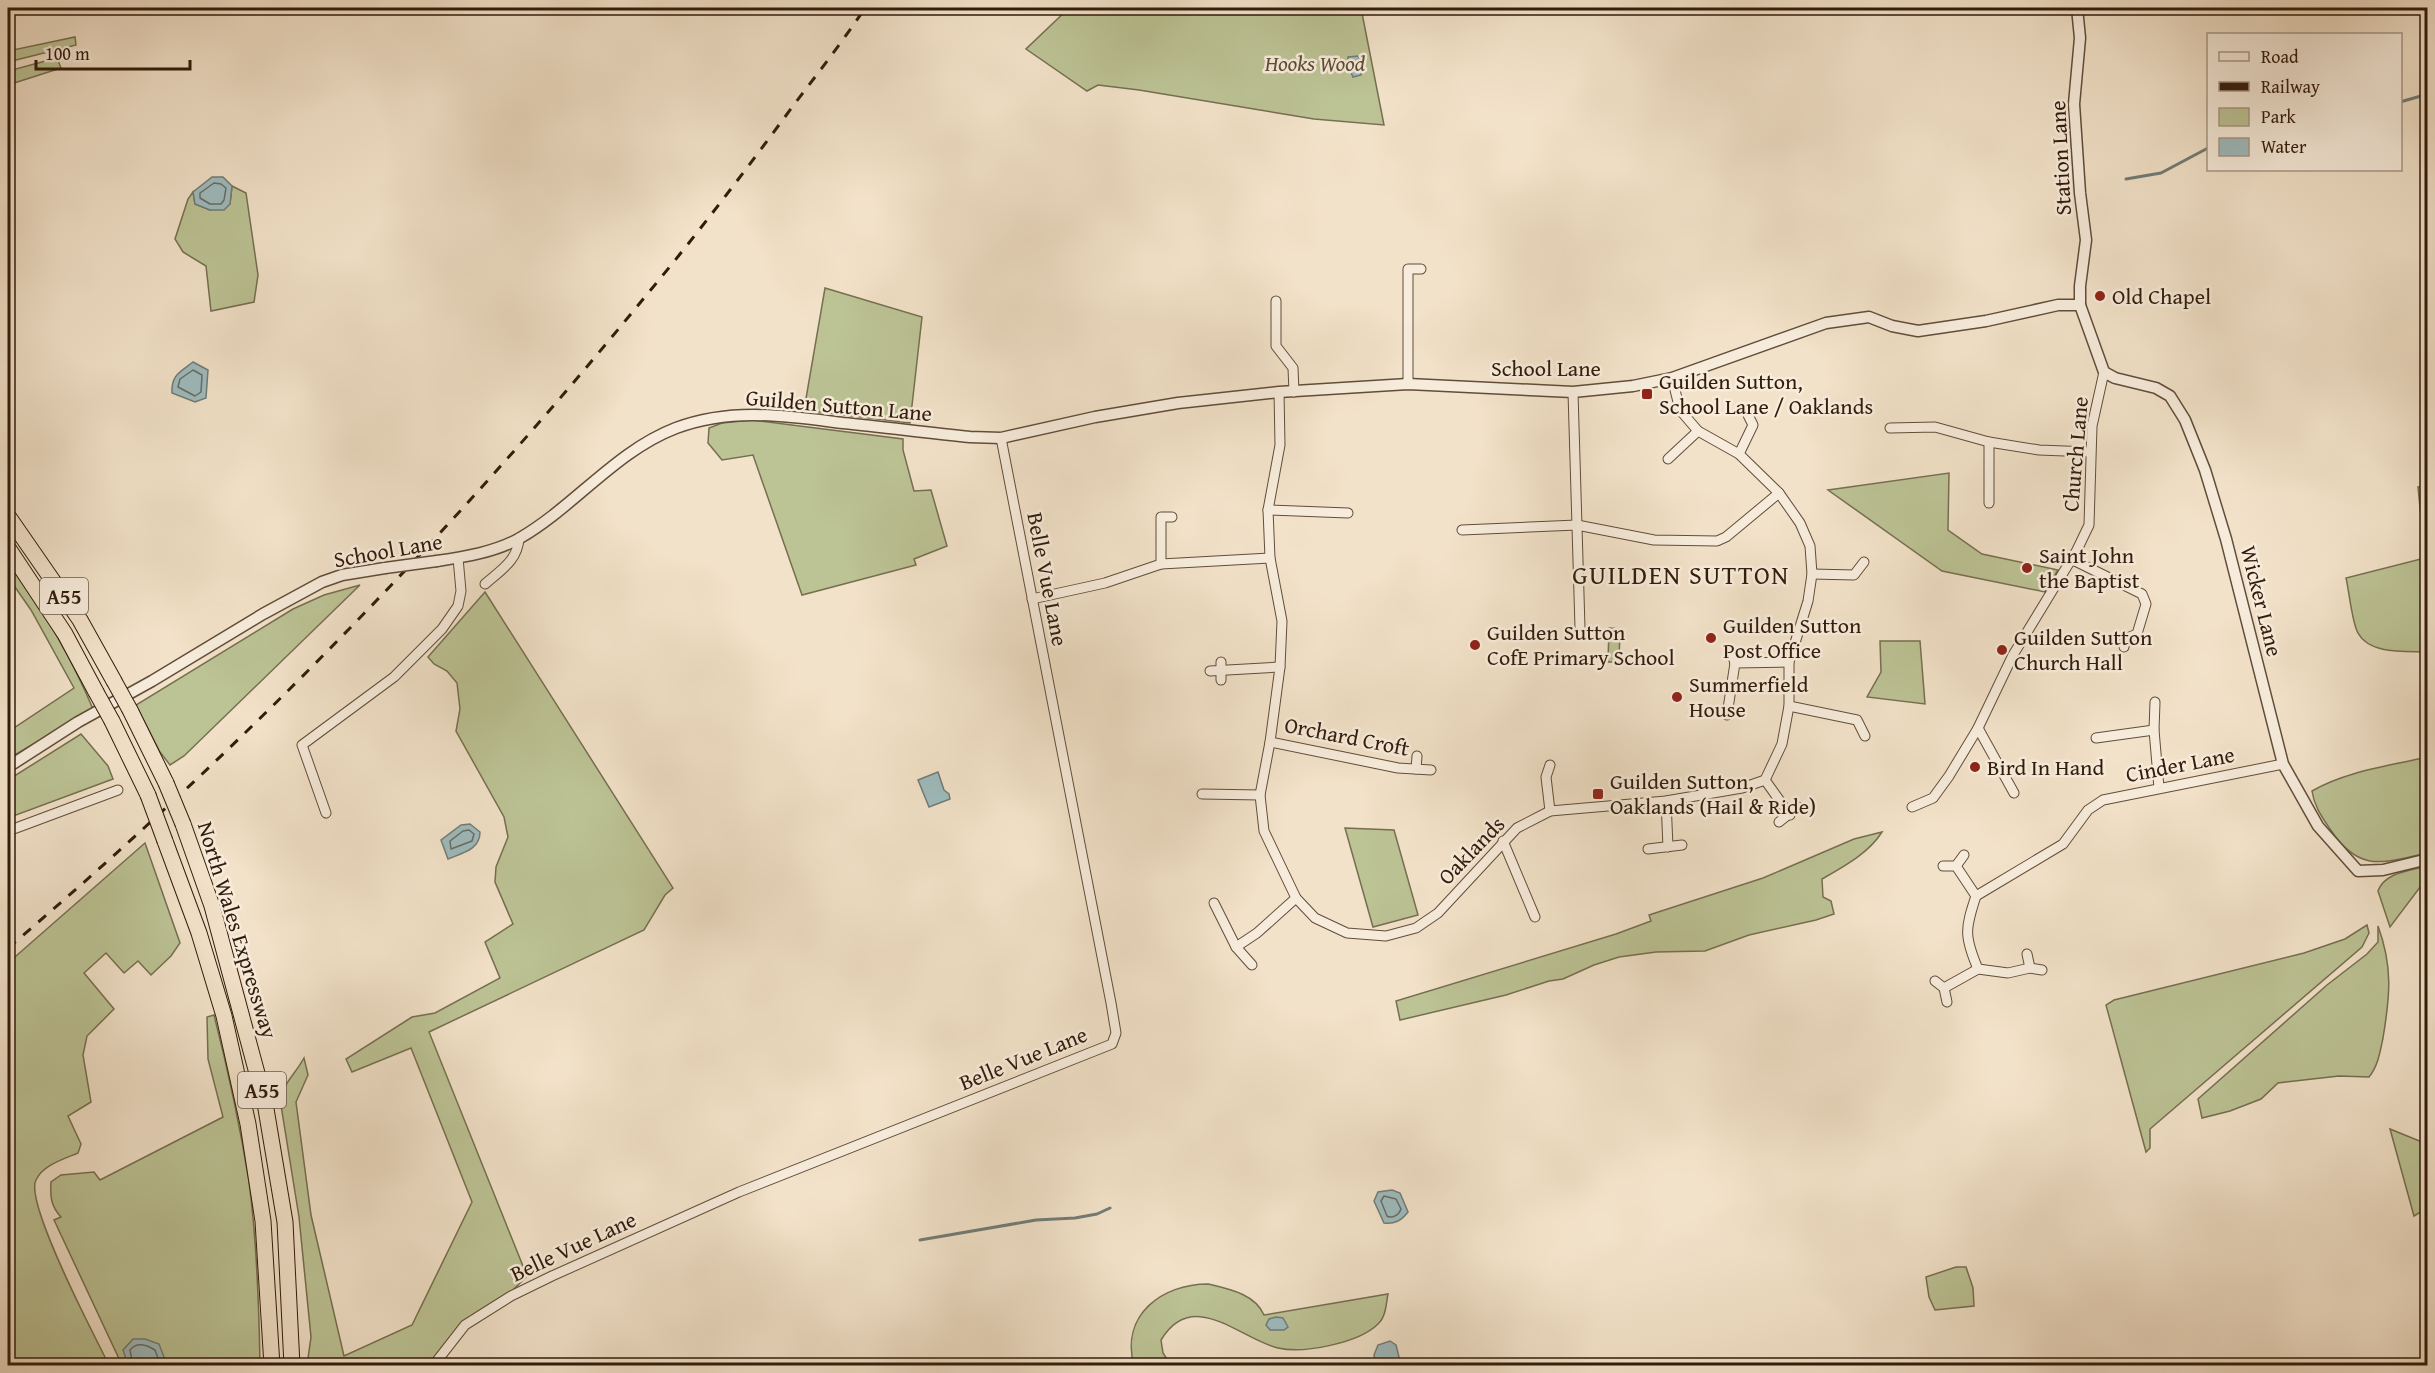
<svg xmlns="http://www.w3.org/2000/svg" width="2435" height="1373" viewBox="0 0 2435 1373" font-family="'Gentium Book Plus',serif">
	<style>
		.green { fill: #bcc395; stroke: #766f50; stroke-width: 1.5 }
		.water { fill: #9ebcbf; stroke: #727c77; stroke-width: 1.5 }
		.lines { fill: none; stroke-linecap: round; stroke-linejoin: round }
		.shore { stroke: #686c64; stroke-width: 1.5 }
		.stream { stroke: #727c77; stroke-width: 3 }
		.minor-casing { stroke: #614d3a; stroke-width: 11 }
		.tertiary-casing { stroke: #614d3a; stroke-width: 13 }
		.trunk-casing { stroke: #311b0a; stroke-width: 17 }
		.minor { stroke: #f7ecdc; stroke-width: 9 }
		.tertiary { stroke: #f7ecdc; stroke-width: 10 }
		.trunk { stroke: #f2e2c9; stroke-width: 15 }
		.rail { stroke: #311b0a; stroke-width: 3; stroke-dasharray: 10 10; stroke-linecap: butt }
		.tertiary-bridge-casing { stroke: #614d3a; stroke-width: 13; stroke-linecap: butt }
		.trunk-bridge-casing { stroke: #311b0a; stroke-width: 17; stroke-linecap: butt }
		.tertiary-bridge { stroke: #f7ecdc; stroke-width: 10 }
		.trunk-bridge { stroke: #f2e2c9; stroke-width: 15 }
		.poi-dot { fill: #8f2418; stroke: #f7ecdc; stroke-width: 2 }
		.labels { text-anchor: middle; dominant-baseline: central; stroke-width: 5; stroke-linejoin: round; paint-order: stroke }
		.shield { fill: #f7ecdc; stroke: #6c5a49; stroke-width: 1.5 }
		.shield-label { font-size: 21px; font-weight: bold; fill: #311b0a }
		.park-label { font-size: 22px; font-style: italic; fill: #5b4d34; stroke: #f7ecdc }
		.street-label { font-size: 22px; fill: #311b0a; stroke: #f7ecdc }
		.poi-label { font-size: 22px; fill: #311b0a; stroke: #f7ecdc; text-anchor: start }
		.quarter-label { font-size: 26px; letter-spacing: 1.5px; fill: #311b0a; stroke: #f7ecdc }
	</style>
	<rect width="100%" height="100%" fill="#f2e2c9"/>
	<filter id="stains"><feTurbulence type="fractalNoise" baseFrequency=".00333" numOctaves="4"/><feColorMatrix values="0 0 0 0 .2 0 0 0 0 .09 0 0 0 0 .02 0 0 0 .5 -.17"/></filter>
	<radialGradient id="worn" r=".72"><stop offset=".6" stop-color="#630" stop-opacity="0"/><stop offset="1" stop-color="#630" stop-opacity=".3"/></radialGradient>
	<g class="green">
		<path d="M1069,8H1361L1384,125L1314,119L1139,90L1098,85L1087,91L1026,49Z"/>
		<path d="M75,37L76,45L8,62V51Z"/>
		<path d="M57,58L61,68L8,85V71Z"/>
		<path d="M232,186L246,193L258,275L254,302L211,311L206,266L183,252L175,239L188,199L193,192L195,204L210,210L230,204Z"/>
		<path d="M825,288L922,317L910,423L804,410Z"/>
		<path d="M752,420L903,439V450L914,491L931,490L947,546L914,559L916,565L802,595L753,455L722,460L708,443L709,428L722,423Z"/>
		<path d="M1949,473L1948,530L1982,554L2058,570L2045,592L1942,571L1828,490Z"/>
		<path d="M2427,486V652C2406,651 2370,655 2358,633C2352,623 2349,590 2346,578L2425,558L2418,487Z"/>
		<path d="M8,558C40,605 71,656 93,709L8,759V732L74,688L31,610L8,577Z"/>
		<path d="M360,585L184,756L170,765L160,752L136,705L293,609L324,595Z"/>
		<path d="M485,592L673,888L665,895L644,930L429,1032L527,1276L509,1294L461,1323L428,1365H307L311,1337L299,1217L280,1099C287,1078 294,1076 304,1058L308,1075L296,1102L311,1215L344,1356L412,1325L472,1202L411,1048L352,1072L346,1059L412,1017L435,1013L500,978L485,942L513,924L495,882L496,867L508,837L504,817L456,731L460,709L457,683L447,671L434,664L428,657Z"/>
		<path d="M1609,628L1620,629L1619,662H1608Z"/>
		<path d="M1880,641H1920L1925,704L1867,697L1881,672Z"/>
		<path d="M81,734L108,766L113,779L8,818V780Z"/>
		<path d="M2427,757V853C2382,863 2359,873 2330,829C2322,817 2314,806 2312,791C2346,771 2390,766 2427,757Z"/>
		<path d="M1345,828L1394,830L1418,915L1373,927Z"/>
		<path d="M1882,832C1869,853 1843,867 1822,879L1823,897L1831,901L1834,914L1816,920L1749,935L1705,951L1656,952L1619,957L1594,965L1563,979L1549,981L1506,995L1400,1020L1396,1001L1616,934L1651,921L1649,915L1763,878L1854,839Z"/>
		<path d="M145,843L180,943L171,956L151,975L138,961L124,973L106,953L84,973L114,1009L87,1036L83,1055L91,1102L68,1116L81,1144L78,1153C64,1159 43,1165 36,1180C24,1202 95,1337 109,1365H8V963Z"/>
		<path d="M2427,866V878L2390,927L2378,891C2385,872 2410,871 2427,866Z"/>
		<path d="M2367,925L2369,933L2362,947L2150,1129V1148L2146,1152L2106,1005L2114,1000L2304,953L2345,939Z"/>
		<path d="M2378,926C2393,967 2390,996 2383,1038C2380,1052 2378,1066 2369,1077L2339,1076L2278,1083L2261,1099L2230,1111L2202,1118L2198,1099L2327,985L2367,954L2378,942Z"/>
		<path d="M214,1015C228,1070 240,1126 249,1182C257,1241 259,1305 260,1365H122L54,1220L61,1217C51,1206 50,1197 51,1182L61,1175L94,1172L100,1180L223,1117L208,1059L207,1017Z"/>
		<path d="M2390,1129L2427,1144V1208L2414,1216Z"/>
		<path d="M1956,1267H1966L1973,1288L1974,1306L1935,1310L1929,1297L1926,1277Z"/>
		<path d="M1208,1284C1229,1289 1255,1294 1264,1315L1388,1294C1386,1304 1386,1317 1378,1324C1359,1343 1303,1354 1278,1348C1240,1339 1193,1287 1161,1340L1163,1353L1171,1365L1134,1366C1120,1315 1162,1284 1208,1284Z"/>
	</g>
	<g class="water">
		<path d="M1358,56L1362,64L1361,75L1353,77L1348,65V57Z"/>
		<path d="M212,177H223L232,186L230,204L224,210H210L195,204L193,192Z"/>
		<path d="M193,362L208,370L206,398L195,402L172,393C171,375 180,372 193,362Z"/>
		<path d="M938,772L944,790L949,794L950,799L929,807L918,780Z"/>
		<path d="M470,824L480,832C480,850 462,853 448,859L441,840L461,825Z"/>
		<path d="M1392,1190L1400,1193L1408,1212C1401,1221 1395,1224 1384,1223L1374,1201L1378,1192Z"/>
		<path d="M1276,1317L1283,1318L1288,1327L1284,1330H1270L1266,1325L1269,1319Z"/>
		<path d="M133,1339H145L159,1344L167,1365H128L123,1350Z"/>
		<path d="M1390,1341L1396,1345L1401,1365H1376L1374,1355L1378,1345Z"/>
	</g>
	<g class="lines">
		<g class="shore">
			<path d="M214,183L221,184L226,188L224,200L221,204H210L200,198V193Z"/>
			<path d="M193,370L202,375L201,392L195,396L178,387L180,379Z"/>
			<path d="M469,830L474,834L472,841L451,849L450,841L463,831Z"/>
			<path d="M1384,1196L1396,1199L1401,1209C1399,1215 1392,1219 1387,1216L1381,1201Z"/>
			<path d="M133,1366L130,1350C137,1341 147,1345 155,1350L161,1366"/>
		</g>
		<g class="stream">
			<path d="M2400,102L2428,94"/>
			<path d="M2126,179L2161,173L2208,148"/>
			<path d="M920,1240L1036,1220L1075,1218L1097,1214L1110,1208"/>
		</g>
		<g class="minor-casing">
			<g id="minor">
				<path d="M1276,301V346L1293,368L1294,392"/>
				<path d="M1408,384V269H1421"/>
				<path d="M1279,392L1280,445L1268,510L1270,558L1282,621L1280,667L1270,742L1260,795L1264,831L1296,898L1315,918L1347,933L1386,936L1416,928L1438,913L1517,828L1550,811L1666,801L1742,788L1765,780L1782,744L1789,706V662L1808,601L1812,574L1810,546L1800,523L1779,493L1739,454L1698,431L1680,410L1672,378"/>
				<path d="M1573,392L1580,628"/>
				<path d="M1890,428L1935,427L1989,442L2039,450L2090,452"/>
				<path d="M1989,442V503"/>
				<path d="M1739,454L1753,425L1748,415"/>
				<path d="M1668,459L1698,431"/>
				<path d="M1268,510L1348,513"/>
				<path d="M1172,517H1161V564L1270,558"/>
				<path d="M1462,530L1577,525L1654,540L1717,541L1726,537L1779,493"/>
				<path d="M2071,559L2142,594L2146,604L2137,634L2125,639L2124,647"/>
				<path d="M1812,574L1854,575L1864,562"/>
				<path d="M485,584C501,570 518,560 519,538"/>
				<path d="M1032,599L1105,583L1161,564"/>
				<path d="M1731,651L1735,663L1789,662"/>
				<path d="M1221,662V680"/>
				<path d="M1210,671L1280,667"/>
				<path d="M2155,702L2154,730L2159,788"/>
				<path d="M1789,706L1857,720L1865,736"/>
				<path d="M1727,715L1735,663"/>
				<path d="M1978,728L2014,793"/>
				<path d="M2096,738L2154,730"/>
				<path d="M1270,742L1398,768L1431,770"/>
				<path d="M1550,765L1546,777L1550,811"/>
				<path d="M1416,769L1417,756"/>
				<path d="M1765,780L1790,815"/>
				<path d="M1202,794L1260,795"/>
				<path d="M1666,801L1668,847"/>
				<path d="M1912,807L1933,798L1949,776L1978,728L2013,655L2077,550L2089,525L2092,426L2104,372"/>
				<path d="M326,813L302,745L394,677L442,629L458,606L461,591L458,558"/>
				<path d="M1779,822L1798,807"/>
				<path d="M8,831L118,790"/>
				<path d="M1503,841L1535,917"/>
				<path d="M1648,849L1682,845"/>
				<path d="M1943,866H1956L1976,896"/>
				<path d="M1956,866L1964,855"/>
				<path d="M1214,903L1236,947"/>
				<path d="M1252,965L1236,947L1257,933L1296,898"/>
				<path d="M2030,968L2042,970"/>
				<path d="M1978,969C1964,936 1965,929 1976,896L2063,844L2088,810L2103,800L2283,764"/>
				<path d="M1935,981L1944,988L1978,969L2008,973L2030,968L2027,954"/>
				<path d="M1944,988L1947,1002"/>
				<path d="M433,1366L465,1325L511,1296L552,1276L739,1192L1112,1044L1116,1033L1111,1003L1001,438"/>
			</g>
		</g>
		<g class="tertiary-casing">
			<g id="tertiary">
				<path d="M2077,8L2080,38L2074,104L2080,193L2086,240L2080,286V305L2104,372L2115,378L2156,388L2170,396L2185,420L2205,470L2226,539L2283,764L2318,826L2358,871L2383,870L2428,859"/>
				<path d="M437,561C464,557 496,552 520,538C575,506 616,451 676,428C732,407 786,416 843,423C885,427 928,433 970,437L1001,438L1095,417L1178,403L1279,392L1408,384L1573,392L1633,386L1672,378L1826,323L1869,317L1892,326L1918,331L1986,321L2058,305H2080"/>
				<path d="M8,767L78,722L152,681L263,614L322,582L342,575L385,568"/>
			</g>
		</g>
		<g class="trunk-casing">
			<g id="trunk">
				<path d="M8,516L80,620L114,681"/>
				<path d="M8,548L65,634L96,692"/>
				<path d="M130,710L166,783"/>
				<path d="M112,721L148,795"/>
				<path d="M183,824L212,906L265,1103L285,1222L292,1366"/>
				<path d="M165,841L199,933L224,1016L248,1124L263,1221L272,1366"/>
			</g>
		</g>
		<use href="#minor" class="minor"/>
		<use href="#tertiary" class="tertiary"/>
		<use href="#trunk" class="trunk"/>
		<path class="rail" d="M8,948C239,752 452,533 644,298C696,236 745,171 793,106C818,73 843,41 865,8"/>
		<g class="tertiary-bridge-casing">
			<path id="tertiary-bridge" d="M385,568L437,561"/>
		</g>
		<g class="trunk-bridge-casing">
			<g id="trunk-bridge">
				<path d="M114,681L130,710"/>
				<path d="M96,692L112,721"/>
				<path d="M166,783L183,824"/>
				<path d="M148,795L165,841"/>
			</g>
		</g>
		<use href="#tertiary-bridge" class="tertiary-bridge"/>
		<use href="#trunk-bridge" class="trunk-bridge"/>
	</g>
	<g class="poi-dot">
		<circle cx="2100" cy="296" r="6"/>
		<rect x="1641" y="388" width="12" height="12" rx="3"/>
		<circle cx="2027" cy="568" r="6"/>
		<circle cx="1711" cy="638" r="6"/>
		<circle cx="1475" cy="645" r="6"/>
		<circle cx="2002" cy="650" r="6"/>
		<circle cx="1677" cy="697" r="6"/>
		<circle cx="1975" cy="767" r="6"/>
		<rect x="1592" y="788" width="12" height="12" rx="3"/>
	</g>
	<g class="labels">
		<g class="shield">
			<rect x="40" y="578" width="48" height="36" rx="4.5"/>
			<rect x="238" y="1072" width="48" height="36" rx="4.5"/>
		</g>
		<g class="shield-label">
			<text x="64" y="596">A55</text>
			<text x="262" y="1090">A55</text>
		</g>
		<g class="park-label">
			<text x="1315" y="63">Hooks Wood</text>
		</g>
		<g class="street-label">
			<text transform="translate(2060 158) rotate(-93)">Station Lane</text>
			<text x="1546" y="368">School Lane</text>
			<text transform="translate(839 405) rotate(5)">Guilden Sutton Lane</text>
			<text transform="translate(2075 454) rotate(-85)">Church Lane</text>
			<text transform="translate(388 550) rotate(-10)">School Lane</text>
			<text transform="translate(1048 579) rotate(79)">Belle Vue Lane</text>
			<text transform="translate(2262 601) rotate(76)">Wicker Lane</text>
			<text transform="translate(1347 736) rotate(11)">Orchard Croft</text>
			<text transform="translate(2180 764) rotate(-11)">Cinder Lane</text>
			<text transform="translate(1471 850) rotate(-46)">Oaklands</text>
			<text transform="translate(238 930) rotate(73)">North Wales Expressway</text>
			<text transform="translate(1023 1058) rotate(-22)">Belle Vue Lane</text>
			<text transform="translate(573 1246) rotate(-25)">Belle Vue Lane</text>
		</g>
		<g class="poi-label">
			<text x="2112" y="296">Old Chapel</text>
			<text x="1659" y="381">Guilden Sutton,<tspan x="1659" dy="25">School Lane / Oaklands</tspan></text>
			<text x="2039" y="555">Saint John<tspan x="2039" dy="25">the Baptist</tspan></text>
			<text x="1723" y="625">Guilden Sutton<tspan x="1723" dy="25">Post Office</tspan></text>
			<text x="1487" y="632">Guilden Sutton<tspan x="1487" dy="25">CofE Primary School</tspan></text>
			<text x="2014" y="637">Guilden Sutton<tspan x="2014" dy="25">Church Hall</tspan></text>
			<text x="1689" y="684">Summerfield<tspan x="1689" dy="25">House</tspan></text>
			<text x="1987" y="767">Bird In Hand</text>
			<text x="1610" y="781">Guilden Sutton,<tspan x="1610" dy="25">Oaklands (Hail &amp; Ride)</tspan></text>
		</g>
		<g class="quarter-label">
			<text x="1681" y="574">GUILDEN SUTTON</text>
		</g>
	</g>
	<rect width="2435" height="1373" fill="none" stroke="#f2e2c9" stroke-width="30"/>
	<rect x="9" y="9" width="2417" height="1355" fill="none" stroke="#311b0a" stroke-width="3"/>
	<rect x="15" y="15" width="2405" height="1343" fill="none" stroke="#311b0a" stroke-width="1.5"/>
	<rect x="2207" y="33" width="195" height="138" fill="#f7ecdc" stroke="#a89888" stroke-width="1.5"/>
	<rect x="2219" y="52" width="30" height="9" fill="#f7ecdc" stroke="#a89888" stroke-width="1.5"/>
	<text x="2261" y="63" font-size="18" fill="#311b0a">Road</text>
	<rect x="2219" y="82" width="30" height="9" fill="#311b0a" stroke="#a89888" stroke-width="1.5"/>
	<text x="2261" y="93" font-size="18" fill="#311b0a">Railway</text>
	<rect x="2219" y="108" width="30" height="18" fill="#bcc395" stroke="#a89888" stroke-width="1.5"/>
	<text x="2261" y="123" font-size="18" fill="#311b0a">Park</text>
	<rect x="2219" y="138" width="30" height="18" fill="#9ebcbf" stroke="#a89888" stroke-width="1.5"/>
	<text x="2261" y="153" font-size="18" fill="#311b0a">Water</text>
	<path d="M36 60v9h154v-9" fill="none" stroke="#311b0a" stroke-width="3"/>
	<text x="45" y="60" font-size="18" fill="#311b0a" stroke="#f7ecdc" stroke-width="4.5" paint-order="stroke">100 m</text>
	<rect width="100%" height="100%" filter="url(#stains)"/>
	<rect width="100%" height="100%" fill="url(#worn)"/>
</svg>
